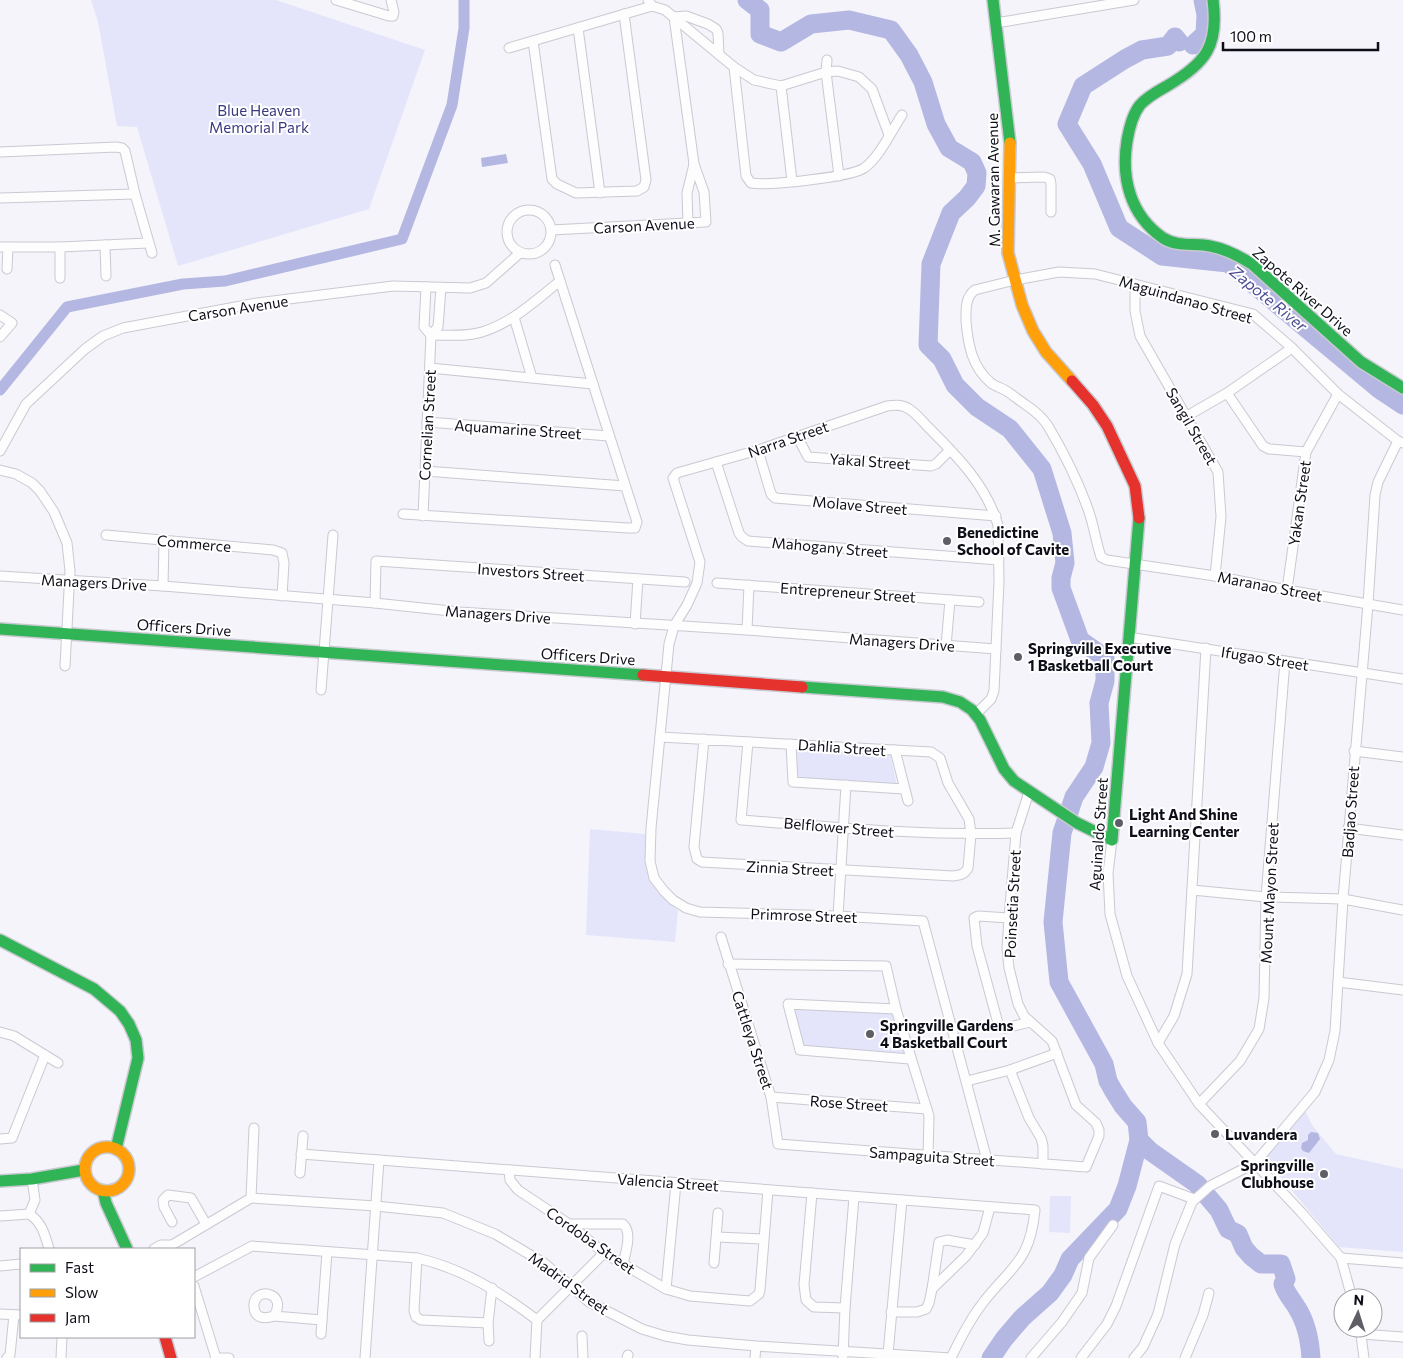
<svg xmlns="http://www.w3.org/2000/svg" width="1403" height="1358" viewBox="0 0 1403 1358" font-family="Commissioner,sans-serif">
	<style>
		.green { fill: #e4e5fb }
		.water { fill: #b4b7e2 }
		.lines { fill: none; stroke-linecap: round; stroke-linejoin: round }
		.canal { stroke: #b4b7e2; stroke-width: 11 }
		.river { stroke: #b4b7e2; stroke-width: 19 }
		.street-casing { stroke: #c9c9d2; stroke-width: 11 }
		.fast-casing { stroke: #c9c9d2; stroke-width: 14 }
		.slow-casing { stroke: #c9c9d2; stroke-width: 14 }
		.jam-casing { stroke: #c9c9d2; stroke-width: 14 }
		.street { stroke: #fdfdfe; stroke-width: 9 }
		.fast { stroke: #30b455; stroke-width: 11 }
		.slow { stroke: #ff9f0a; stroke-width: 11 }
		.jam { stroke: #e5322d; stroke-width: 11 }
		.poi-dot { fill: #5e5e67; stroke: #fff; stroke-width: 2 }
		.labels { text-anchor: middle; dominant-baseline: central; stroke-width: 4; stroke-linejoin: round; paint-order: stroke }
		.park-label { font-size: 15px; fill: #3b397f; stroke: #fff }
		.street-label { font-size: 15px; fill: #0d0e18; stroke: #fff }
		.poi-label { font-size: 15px; font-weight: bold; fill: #0d0e18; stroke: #fff; text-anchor: start }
		.water-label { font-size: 16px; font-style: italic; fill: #4d4d95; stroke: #fff }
	</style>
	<rect width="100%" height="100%" fill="#f4f4fa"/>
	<g class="green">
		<path d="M91,0H276L425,50L369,209L178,266L137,127L117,126L98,22Z"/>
		<path d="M796,748L890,754L897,785L797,778Z"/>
		<path d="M590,829L645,834C645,872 647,886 678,911L675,942L586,935Z"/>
		<path d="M793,1008L893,1014L905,1055L803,1047Z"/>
		<path d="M1305,1110L1312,1125L1336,1154L1403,1169V1252L1339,1247L1264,1157Z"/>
		<path d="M1050,1196H1071L1070,1233L1049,1232Z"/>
	</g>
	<g class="water">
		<path d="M506,154L508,163L482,167L481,158Z"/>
		<path d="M1311,1132L1318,1133L1320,1139L1309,1153L1303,1151L1301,1148L1302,1143L1308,1140V1135Z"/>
	</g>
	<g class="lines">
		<path class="canal" d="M0,390L67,307L183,284L225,281L402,239L452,105L464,28V0"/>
		<g class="river">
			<path d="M747,0L760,10V34L781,42L811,24L849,20L891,30L909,55L923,82L936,124L949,148L972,162L977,173L976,186L967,198L951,213L931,264L928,345L942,359L955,385L977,407L1010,429L1042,469L1062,533L1065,563L1061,578V588L1080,640L1105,658V681L1099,703L1101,743L1094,767L1074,797L1062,833L1053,922L1059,982L1104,1064L1108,1081L1113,1090L1123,1106L1137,1122L1139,1140L1127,1186L1118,1209L1070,1259L1063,1275L1050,1293L1022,1318L1004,1339L991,1358"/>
			<path d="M1179,42L1175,37L1168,46L1142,50L1125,59L1083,86L1067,124L1092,164L1119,228L1162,256L1228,263L1379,389L1403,405"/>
			<path d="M1193,45L1205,34L1206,15L1203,0"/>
			<path d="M1139,1140L1150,1151L1197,1184L1219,1210L1228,1229L1238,1234L1244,1248L1251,1256L1261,1264H1281L1286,1279L1283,1284C1286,1294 1292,1299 1297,1308C1306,1322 1310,1342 1311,1358"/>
		</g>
		<g class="street-casing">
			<g id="street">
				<path d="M336,0L389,16H393L394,12L391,0"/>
				<path d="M648,0L652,6L665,10L734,67L754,80L781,86L826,72L838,71L859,77L872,89L889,135"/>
				<path d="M996,23L1134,0"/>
				<path d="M578,28L600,193"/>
				<path d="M533,41L552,179L557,184L576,193L637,191L644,187L646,180L624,14"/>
				<path d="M509,48L652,6"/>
				<path d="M827,60L826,72L839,176"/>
				<path d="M734,67L746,176L751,183C767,186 852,177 864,168C879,158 892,130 902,115"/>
				<path d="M781,86L792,181"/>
				<path d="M0,152L116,147L122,148L125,151L135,194L152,253"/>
				<path d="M1010,178L1044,177L1050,179L1051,184V212"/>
				<path d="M0,198L135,194"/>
				<circle cx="529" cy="232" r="22"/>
				<path d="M688,223L687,193L694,164"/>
				<path d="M551,230L706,222L704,192L694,164L674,17L686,16L708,24L716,29L718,33L719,55"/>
				<path d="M105,245L106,276"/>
				<path d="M0,247H60L148,243"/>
				<path d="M7,269L8,247"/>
				<path d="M60,278V247"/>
				<path d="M1135,284V311L1140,336L1218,472L1221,517L1215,576"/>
				<path d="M426,287L424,327L431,335"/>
				<path d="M0,315L12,323L0,337"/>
				<path d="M514,317L532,378"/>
				<path d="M431,335C448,335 466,337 482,332C512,323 536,300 560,281"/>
				<path d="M430,368L593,384"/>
				<path d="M1227,393L1263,446L1269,449L1306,452"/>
				<path d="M1187,416L1227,393L1292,348"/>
				<path d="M427,422L609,436"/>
				<path d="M797,436L808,457L931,466L936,464L950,450"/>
				<path d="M1403,443L1398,441L1338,394L1292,348L1253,314L1095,274L1059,272L1015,280L975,290C965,297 966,310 966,321C968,345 972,367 991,383C996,387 1003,388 1008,392C1014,396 1020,401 1026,405C1035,411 1043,418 1048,426C1064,453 1079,483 1089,512C1094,527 1096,542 1101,557L1107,560L1215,576L1287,590L1403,610"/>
				<path d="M758,450L771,494L775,498L996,516"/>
				<path d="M0,451L26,404L85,349L103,336L123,328L257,303L393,286L470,288L486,283L520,253"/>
				<path d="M716,462L739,533L742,537L748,541L999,560"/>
				<path d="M0,470L16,474L32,483L40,491L54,512L67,543L70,571L65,666"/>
				<path d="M425,471L625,486"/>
				<path d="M403,514L628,528H635L637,522L555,265"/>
				<path d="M423,516L431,335L438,327L441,288"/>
				<path d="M106,535L273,550L282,553L284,563L282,596"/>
				<path d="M0,576L163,586L375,603L460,612L747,630L996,649"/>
				<path d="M717,583L979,602"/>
				<path d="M163,586L164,540"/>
				<path d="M1287,590L1306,452L1338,394"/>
				<path d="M375,603L376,561L685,582"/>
				<path d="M635,624L638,579"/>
				<path d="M747,630L749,585"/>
				<path d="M1128,637L1403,679"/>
				<path d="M946,646L950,600"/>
				<path d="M321,690L333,535"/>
				<path d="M977,713L991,699L994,691L999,582L998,525C986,485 957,456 929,428C923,422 916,413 909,409C902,404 894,405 887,406L758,450L677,473L673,478L700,562L697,583L687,605L674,626L669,644L651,828L650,861L654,878L664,891L673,900L686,908L700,912L838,916L923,921L987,1160"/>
				<path d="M660,737L931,752L940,758L948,783L969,819L971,834L968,868C964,875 960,875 953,876L702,862L697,859L694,847L704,739"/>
				<path d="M748,742L741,820C833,827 924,836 1016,833"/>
				<path d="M791,744L793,782L904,789"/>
				<path d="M895,750L908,801"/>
				<path d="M1354,751L1403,757"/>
				<path d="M1348,828L1403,835"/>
				<path d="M1112,840L1108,873L1110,914L1127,976L1158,1043L1199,1104L1301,1212L1341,1258L1352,1298"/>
				<path d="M1192,890L1266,897L1343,899L1403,910"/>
				<path d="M838,916L846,785"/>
				<path d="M1009,918L978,916L974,918L977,946L999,1027L1005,1028L1030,1022"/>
				<path d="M721,937L771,1097L778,1144L1086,1167L1099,1136V1130L1096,1123L1076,1105L1052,1041L1024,1016L1018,1004L1009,968L1007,949L1009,918L1016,833L1029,792"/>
				<path d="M728,964L886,966L896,1009L929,1116L928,1155"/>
				<path d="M1338,982L1403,990"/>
				<path d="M896,1009L788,1004L800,1050L910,1059"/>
				<path d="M0,1032L14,1036L58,1063"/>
				<path d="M1158,1043L1174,1016L1187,974L1206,648"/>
				<path d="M1010,1070L1029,1118L1041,1138L1043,1146V1164"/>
				<path d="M967,1081L1010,1070L1057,1053"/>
				<path d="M771,1097L927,1109"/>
				<path d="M1199,1104L1240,1061L1259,1029L1264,998L1266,897L1285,661"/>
				<path d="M0,1139L12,1138L45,1055"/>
				<path d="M301,1154L1035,1210C1030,1263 1010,1267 982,1304C969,1321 960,1339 951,1358"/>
				<path d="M509,1170L510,1180L518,1190L569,1224L604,1253L666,1289L690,1296L750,1301L759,1294L760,1290L768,1190"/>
				<path d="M300,1173L303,1136"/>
				<path d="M812,1193L804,1285L806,1300L814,1307L845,1308"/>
				<path d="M251,1198L376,1206L443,1213L495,1234L544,1263L589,1302L642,1329L665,1336L688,1340L756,1346L951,1358"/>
				<path d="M251,1198L254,1128"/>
				<path d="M29,1214C42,1222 45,1235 49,1249"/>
				<path d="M29,1214L35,1200L32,1179"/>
				<path d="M0,1216L29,1214"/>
				<path d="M172,1222L164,1207L163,1200L168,1195L191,1198L206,1224"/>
				<path d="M569,1224H623C633,1233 625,1253 623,1265"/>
				<path d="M717,1237L763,1239"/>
				<path d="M154,1249L161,1245H172L251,1198"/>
				<path d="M417,1258L414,1311L416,1317L421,1320L488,1323"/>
				<path d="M1341,1258L1403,1263"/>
				<path d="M714,1263L718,1213"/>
				<path d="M0,1266L21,1264"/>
				<path d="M194,1277L252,1246L417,1258C464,1269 498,1291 537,1320"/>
				<path d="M194,1286L216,1358H229"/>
				<path d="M666,1289L676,1183"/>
				<path d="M932,1289L939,1242L947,1240L975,1245"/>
				<path d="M891,1312H917L926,1309L929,1303L932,1289L966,1256L983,1233L990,1207"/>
				<path d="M0,1314L21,1315"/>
				<path d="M274,1316C289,1291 252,1286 254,1307C255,1319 265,1319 274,1316L322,1320"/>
				<path d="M1360,1328L1364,1358"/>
				<path d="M321,1334L327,1252"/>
				<path d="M1361,1334L1403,1337"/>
				<path d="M582,1336L583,1358"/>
				<path d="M489,1341L488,1323L492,1288"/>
				<path d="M888,1354L902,1200"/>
				<path d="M843,1356L845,1308L854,1197"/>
				<path d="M7,1358L10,1355L14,1315"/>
				<path d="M61,1358L62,1337"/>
				<path d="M365,1358L379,1160"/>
				<path d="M535,1358L537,1320L604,1253"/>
				<path d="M627,1358L628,1355"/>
				<path d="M755,1358L756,1346"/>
				<path d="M1031,1358L1062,1322L1082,1293L1089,1258L1113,1225"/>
				<path d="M1081,1358L1107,1324L1116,1306L1159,1186L1194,1199"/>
				<path d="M1134,1358L1143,1347L1158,1314L1175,1244L1192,1202L1210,1186L1255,1163L1315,1092L1329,1060L1335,1031L1343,899L1368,604L1375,495L1378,482L1398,441"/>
				<path d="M1185,1358L1203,1315L1209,1293"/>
			</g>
		</g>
		<g class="fast-casing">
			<g id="fast">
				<path d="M993,0L1010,143"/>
				<path d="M1213,0C1219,46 1206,63 1167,86C1158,91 1147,97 1140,105C1132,115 1129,129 1127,141C1121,178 1130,215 1163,238C1177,247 1195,243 1210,246C1226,249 1239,256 1252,264L1361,362L1403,388"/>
				<path d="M0,629L643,675"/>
				<path d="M802,687L943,697L960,702L972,710L980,720L1004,769L1014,781L1077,823L1112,840L1139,518"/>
				<path d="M0,940L94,989L120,1011L129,1024L136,1040L138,1058L116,1149"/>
				<path d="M0,1181L32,1179L84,1170"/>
				<path d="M103,1191L106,1203L127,1249"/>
			</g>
		</g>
		<g class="slow-casing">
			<g id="slow">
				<path d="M1010,143L1008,253L1022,305L1033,331L1046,352L1072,381"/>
				<circle cx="107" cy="1169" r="22"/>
			</g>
		</g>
		<g class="jam-casing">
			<g id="jam">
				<path d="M1072,381L1093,405L1107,426L1135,486L1139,518"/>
				<path d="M643,675L802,687"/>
				<path d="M165,1337L171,1358"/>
			</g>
		</g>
		<use href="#street" class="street"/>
		<use href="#fast" class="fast"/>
		<use href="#slow" class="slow"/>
		<use href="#jam" class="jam"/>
	</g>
	<g class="poi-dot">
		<circle cx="947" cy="541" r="5"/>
		<circle cx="1018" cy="657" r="5"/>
		<circle cx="1119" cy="823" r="5"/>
		<circle cx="870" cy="1034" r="5"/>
		<circle cx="1215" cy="1134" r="5"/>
		<circle cx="1324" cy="1174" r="5"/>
	</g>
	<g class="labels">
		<g class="park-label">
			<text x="259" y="110">Blue Heaven<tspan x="259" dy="17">Memorial Park</tspan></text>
		</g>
		<g class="street-label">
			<text transform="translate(993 180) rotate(-91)">M. Gawaran Avenue</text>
			<text transform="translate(644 225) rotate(-3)">Carson Avenue</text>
			<text transform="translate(1303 291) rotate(41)">Zapote River Drive</text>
			<text transform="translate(1186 299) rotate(16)">Maguindanao Street</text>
			<text transform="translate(238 308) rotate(-9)">Carson Avenue</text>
			<text transform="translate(427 425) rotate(-87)">Cornelian Street</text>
			<text transform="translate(1192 426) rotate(60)">Sangil Street</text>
			<text transform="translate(518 429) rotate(4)">Aquamarine Street</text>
			<text transform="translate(788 439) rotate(-19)">Narra Street</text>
			<text transform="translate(870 461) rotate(4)">Yakal Street</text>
			<text transform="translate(1299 503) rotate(-82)">Yakan Street</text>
			<text transform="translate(860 505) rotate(5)">Molave Street</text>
			<text transform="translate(194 543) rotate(5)">Commerce</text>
			<text transform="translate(830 547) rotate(5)">Mahogany Street</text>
			<text transform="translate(531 572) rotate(4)">Investors Street</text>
			<text transform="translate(94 582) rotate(3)">Managers Drive</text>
			<text transform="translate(1270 586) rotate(11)">Maranao Street</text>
			<text transform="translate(848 592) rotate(4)">Entrepreneur Street</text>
			<text transform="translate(498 614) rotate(4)">Managers Drive</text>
			<text transform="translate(184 627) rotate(4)">Officers Drive</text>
			<text transform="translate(902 642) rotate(4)">Managers Drive</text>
			<text transform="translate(588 656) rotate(4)">Officers Drive</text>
			<text transform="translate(1265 658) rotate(9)">Ifugao Street</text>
			<text transform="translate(842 747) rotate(4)">Dahlia Street</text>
			<text transform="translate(1350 812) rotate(-86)">Badjao Street</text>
			<text transform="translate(839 827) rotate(5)">Belflower Street</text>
			<text transform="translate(1098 834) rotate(-86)">Aguinaldo Street</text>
			<text transform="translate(790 868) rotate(3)">Zinnia Street</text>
			<text transform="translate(1269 893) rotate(-87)">Mount Mayon Street</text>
			<text transform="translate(1012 904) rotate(-87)">Poinsetia Street</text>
			<text transform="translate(804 915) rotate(2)">Primrose Street</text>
			<text transform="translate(753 1040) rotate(72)">Cattleya Street</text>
			<text transform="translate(849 1103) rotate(4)">Rose Street</text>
			<text transform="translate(932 1156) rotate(4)">Sampaguita Street</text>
			<text transform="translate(668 1182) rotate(4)">Valencia Street</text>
			<text transform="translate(591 1240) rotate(35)">Cordoba Street</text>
			<text transform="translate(569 1283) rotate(36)">Madrid Street</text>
		</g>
		<g class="poi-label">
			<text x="957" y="532">Benedictine<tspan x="957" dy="17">School of Cavite</tspan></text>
			<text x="1028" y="648">Springville Executive<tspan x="1028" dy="17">1 Basketball Court</tspan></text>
			<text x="1129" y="814">Light And Shine<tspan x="1129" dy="17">Learning Center</tspan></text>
			<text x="880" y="1025">Springville Gardens<tspan x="880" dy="17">4 Basketball Court</tspan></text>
			<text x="1225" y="1134">Luvandera</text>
			<text x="1314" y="1165" text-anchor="end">Springville<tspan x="1314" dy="17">Clubhouse</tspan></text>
		</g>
		<g class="water-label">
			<text transform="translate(1269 298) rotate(39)">Zapote River</text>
		</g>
	</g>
	<rect x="20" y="1248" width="175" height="90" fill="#ffffff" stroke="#9e9fa3"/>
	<rect x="30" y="1264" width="25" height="8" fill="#30b455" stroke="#9e9fa3"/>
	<text x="65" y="1273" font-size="15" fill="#0d0e18">Fast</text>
	<rect x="30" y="1289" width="25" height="8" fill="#ff9f0a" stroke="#9e9fa3"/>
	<text x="65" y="1298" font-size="15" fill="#0d0e18">Slow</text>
	<rect x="30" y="1314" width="25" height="8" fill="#e5322d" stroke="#9e9fa3"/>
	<text x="65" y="1323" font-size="15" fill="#0d0e18">Jam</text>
	<g transform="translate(1358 1313) rotate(4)"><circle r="24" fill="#ffffff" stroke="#9e9fa3"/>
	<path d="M0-4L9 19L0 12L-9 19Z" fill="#5e5e67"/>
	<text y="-8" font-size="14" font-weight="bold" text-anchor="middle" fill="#0d0e18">N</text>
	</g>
	<path d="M1223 42v8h155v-8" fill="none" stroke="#0d0e18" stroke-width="2.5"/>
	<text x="1230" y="42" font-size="15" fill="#0d0e18" stroke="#ffffff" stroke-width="4" paint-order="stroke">100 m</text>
</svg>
